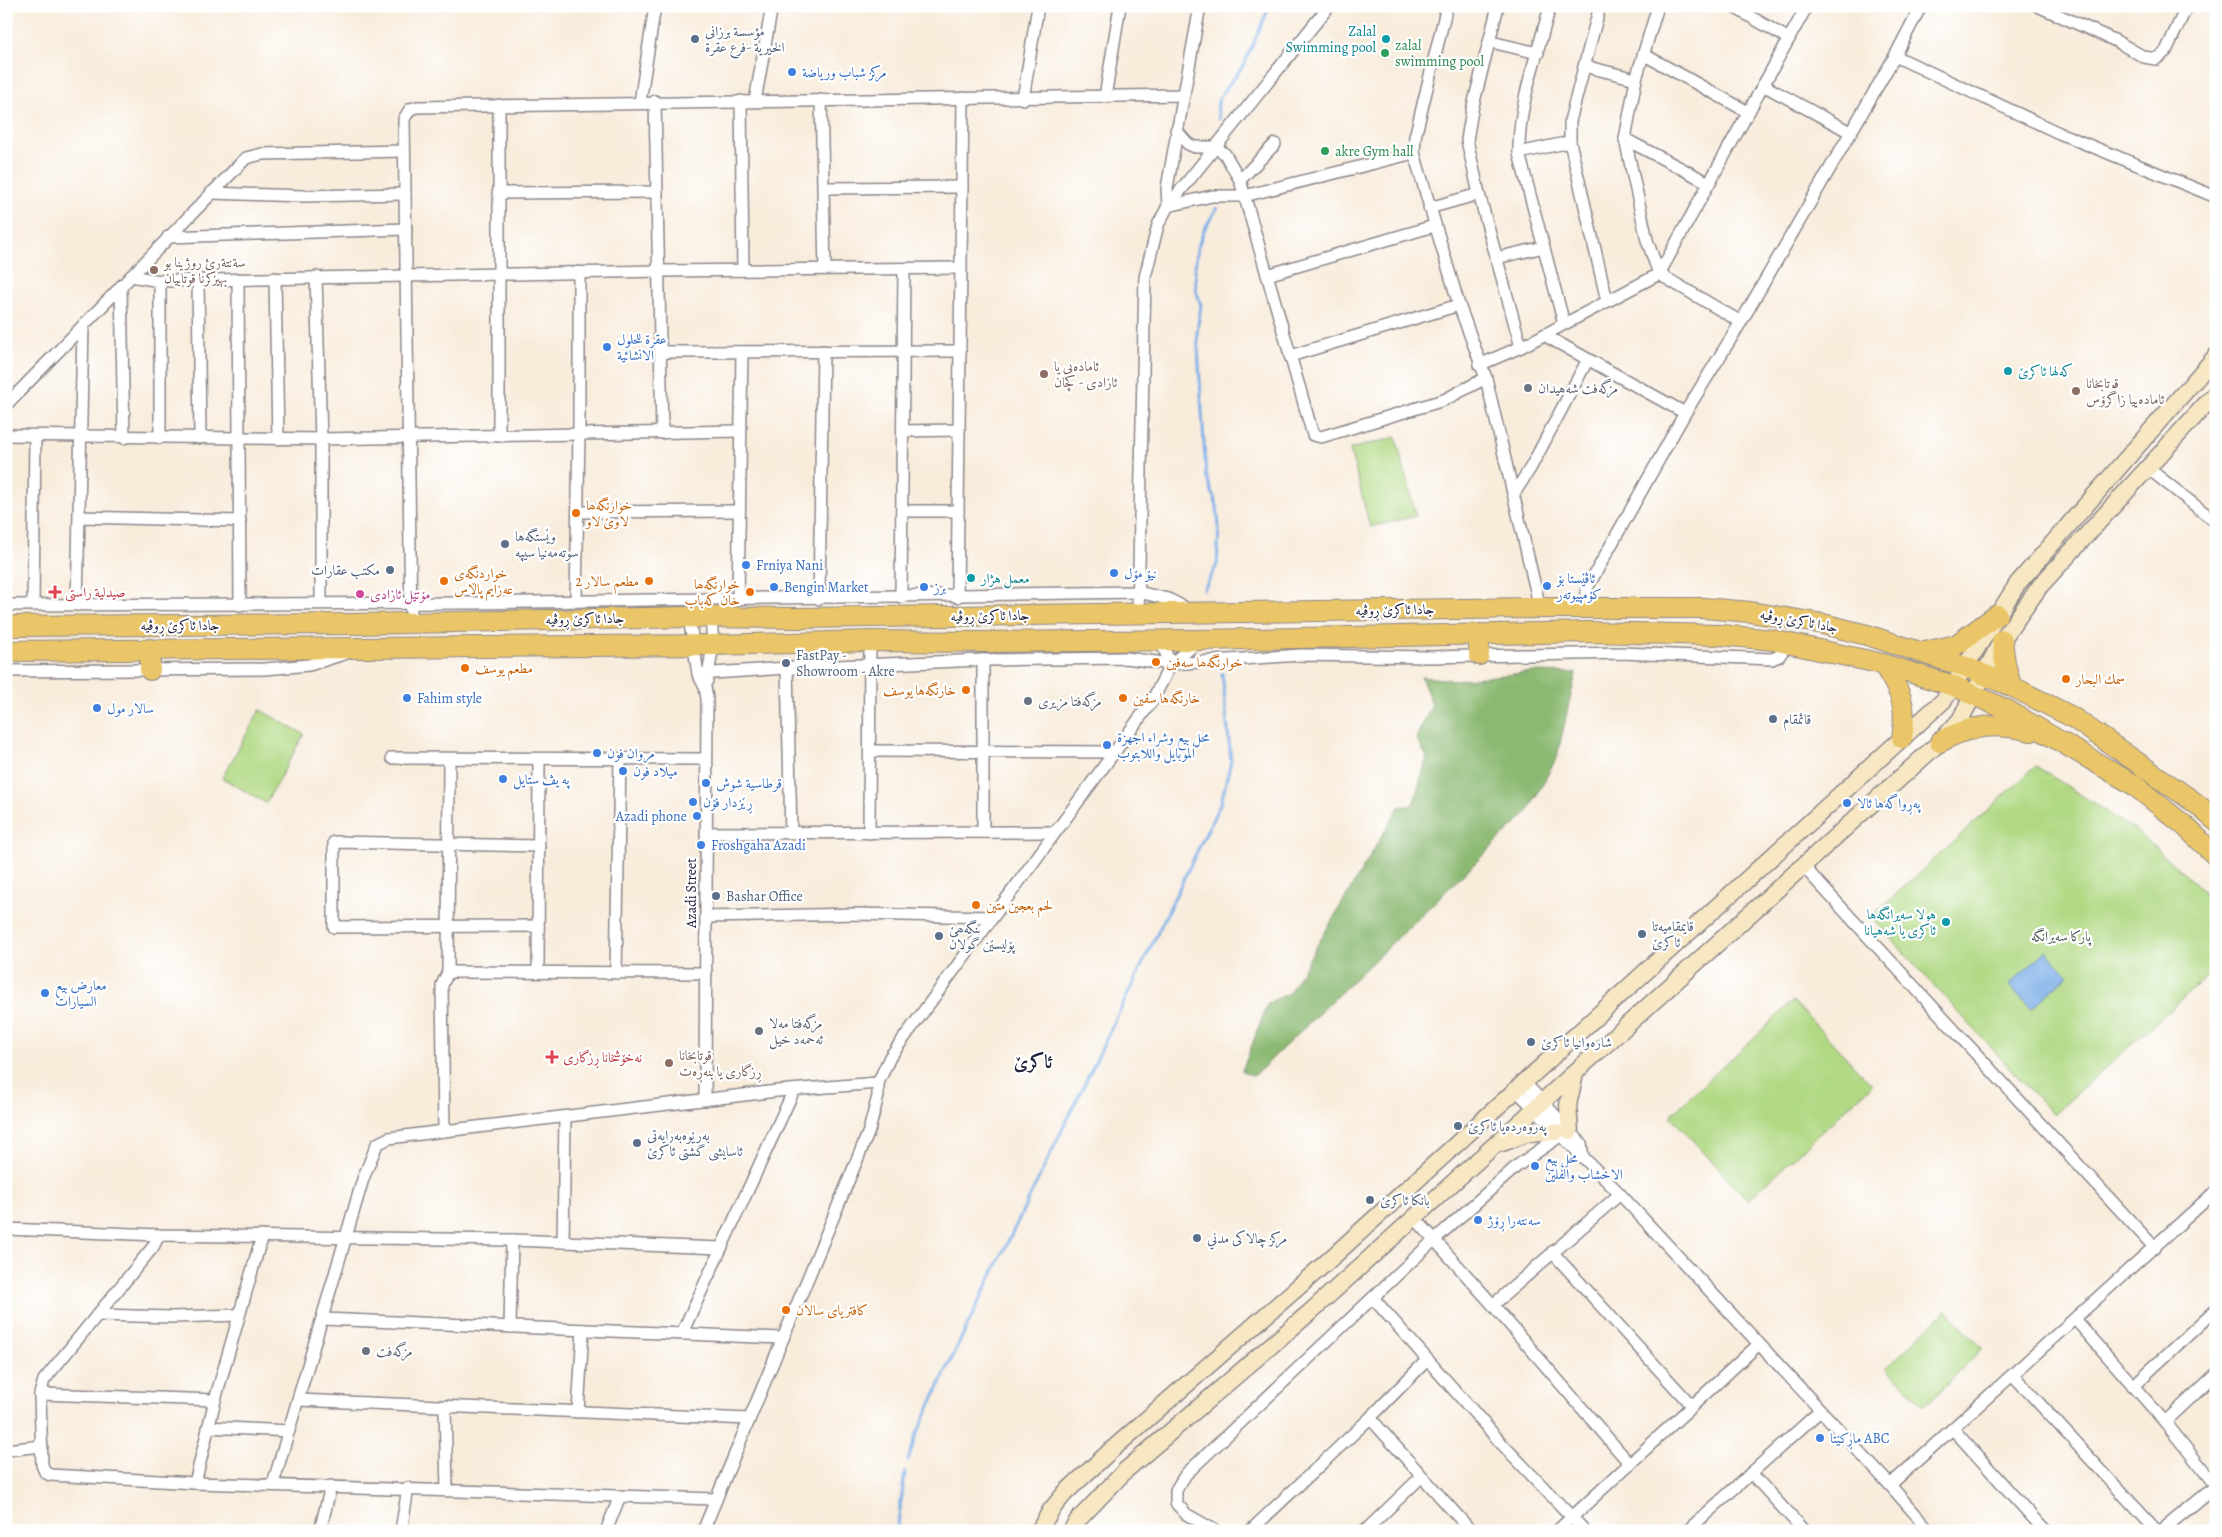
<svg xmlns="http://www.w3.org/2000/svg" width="2222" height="1537" viewBox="0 0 2222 1537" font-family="Alegreya,Amiri,serif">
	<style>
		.green { fill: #b1d984; stroke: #6a7e60 }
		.forest { fill: #8cb972; stroke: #576e56 }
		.water { fill: #7baee7; stroke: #4e6891 }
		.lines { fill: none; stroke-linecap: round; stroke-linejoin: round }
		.stream { stroke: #7baee7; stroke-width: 3 }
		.street-casing { stroke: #8d878b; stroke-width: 14 }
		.secondary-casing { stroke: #8d878b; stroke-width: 19 }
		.highway-casing { stroke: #8d878b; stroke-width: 22 }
		.street { stroke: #fff; stroke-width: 11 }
		.secondary { stroke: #f7e8c3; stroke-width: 16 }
		.highway { stroke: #eac669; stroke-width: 20 }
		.service-dot { fill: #5c6f8a; stroke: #fff; stroke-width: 2 }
		.culture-dot { fill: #0f9aa8; stroke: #fff; stroke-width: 2 }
		.leisure-dot { fill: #2e9e5b; stroke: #fff; stroke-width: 2 }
		.shop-dot { fill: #3f7fe0; stroke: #fff; stroke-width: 2 }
		.education-dot { fill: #8d6e63; stroke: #fff; stroke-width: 2 }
		.worship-dot { fill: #6b7280; stroke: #fff; stroke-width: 2 }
		.food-dot { fill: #e8710a; stroke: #fff; stroke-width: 2 }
		.health-dot { fill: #e0444e; stroke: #fff; stroke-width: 2 }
		.hotel-dot { fill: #d1479c; stroke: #fff; stroke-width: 2 }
		.labels { text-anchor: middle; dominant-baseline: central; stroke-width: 4.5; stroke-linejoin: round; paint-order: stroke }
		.service-label { font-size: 14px; fill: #4e5e75; stroke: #fff; text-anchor: start }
		.culture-label { font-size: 14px; fill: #0d838f; stroke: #fff; text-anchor: end }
		.leisure-label { font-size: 14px; fill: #27864d; stroke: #fff; text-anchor: start }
		.shop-label { font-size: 14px; fill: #366cbe; stroke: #fff; text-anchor: start }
		.education-label { font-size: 14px; fill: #785e54; stroke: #fff; text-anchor: start }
		.worship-label { font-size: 14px; fill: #5b616d; stroke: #fff; text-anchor: start }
		.food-label { font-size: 14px; fill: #c56008; stroke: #fff; text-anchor: start }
		.health-label { font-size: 14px; fill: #be3a42; stroke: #fff; text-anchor: start }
		.hotel-label { font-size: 14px; fill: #b23c85; stroke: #fff; text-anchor: start }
		.street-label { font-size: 14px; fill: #22223b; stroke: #fff }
		.park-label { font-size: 14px; fill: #4d5951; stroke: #fff }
		.district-label { font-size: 19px; font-weight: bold; fill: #22223b; stroke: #fff }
	</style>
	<rect width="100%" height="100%" fill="#fff"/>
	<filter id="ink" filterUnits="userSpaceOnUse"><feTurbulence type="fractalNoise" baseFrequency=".02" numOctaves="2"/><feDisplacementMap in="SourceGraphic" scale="10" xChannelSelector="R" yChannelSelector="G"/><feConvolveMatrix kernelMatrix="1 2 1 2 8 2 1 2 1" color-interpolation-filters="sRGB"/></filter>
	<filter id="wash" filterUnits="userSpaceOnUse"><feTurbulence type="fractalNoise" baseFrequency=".0096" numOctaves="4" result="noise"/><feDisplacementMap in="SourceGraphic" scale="20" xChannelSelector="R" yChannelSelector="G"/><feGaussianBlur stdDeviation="1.12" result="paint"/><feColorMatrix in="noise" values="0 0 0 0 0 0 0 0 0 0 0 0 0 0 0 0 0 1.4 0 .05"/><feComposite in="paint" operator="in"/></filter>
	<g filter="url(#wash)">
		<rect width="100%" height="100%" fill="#f8ecdb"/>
		<g class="green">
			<path d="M1396,437L1416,516L1370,527L1350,449Z"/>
			<path d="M260,710L304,734L266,803L222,778Z"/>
			<path d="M2036,766L2136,831L2200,888L2216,908V968L2053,1115L1871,917Z"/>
			<path d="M1793,1001L1872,1085L1748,1200L1670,1116Z"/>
			<path d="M1946,1310L1983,1348L1924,1406L1887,1368Z"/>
		</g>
		<path class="forest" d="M1532,672L1576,673L1557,757L1527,813L1254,1076L1242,1071L1268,1003L1289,993L1399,807L1413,805L1427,757L1416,738L1432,704L1421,677L1457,680Z"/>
		<path class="water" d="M2046,951L2068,975L2031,1009L2009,985Z"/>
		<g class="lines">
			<g class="stream">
				<path d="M1219,119C1218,112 1216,105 1219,99C1223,89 1238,75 1244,64C1253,45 1261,25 1270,6"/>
				<path d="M1204,589L1217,565L1219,527L1217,506L1206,475L1197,332L1201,305L1196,290L1195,267L1198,246L1205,228L1217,208"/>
				<path d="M908,1461L917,1434L958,1345L1221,802L1231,761L1222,673"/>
				<path d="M897,1531L905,1472"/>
			</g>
		</g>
	</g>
	<g filter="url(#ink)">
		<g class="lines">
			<g class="street-casing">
				<g id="street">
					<path d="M1447,6L1415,137L1414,153L1459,305L1486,378L1540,608"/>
					<path d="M1498,6L1472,110L1467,140L1479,194L1521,347"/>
					<path d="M1550,6C1538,54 1518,103 1519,153L1564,324"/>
					<path d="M1600,6L1570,121V142L1607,301"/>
					<path d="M1658,6L1636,79L1625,139L1647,240L1659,274L1741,322"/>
					<path d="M1732,6L1789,39"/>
					<path d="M2038,6L2116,41L2144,57L2156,59L2166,51L2187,6"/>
					<path d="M1491,42L1538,53"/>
					<path d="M1643,54L1748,112"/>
					<path d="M1895,56L2059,133L2216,197"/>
					<path d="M1584,66L1636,79"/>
					<path d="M1763,85L1850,132"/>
					<path d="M1105,97L1120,6"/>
					<path d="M1023,99L1038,6"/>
					<path d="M821,100L825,269"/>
					<path d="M655,101L662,433"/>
					<path d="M741,101L743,270"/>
					<path d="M755,101L772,6"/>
					<path d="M640,102L655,6"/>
					<path d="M499,105V436"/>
					<path d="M1176,130L1188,144L1195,147H1215L1225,154L1240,180L1313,435L1321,437L1444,400L1486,378"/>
					<path d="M1625,139L1709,183"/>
					<path d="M1519,153L1570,142"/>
					<path d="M1240,180L1275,144"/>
					<path d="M825,188L962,187"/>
					<path d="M211,193L303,196L405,194"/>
					<path d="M498,193L657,192"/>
					<path d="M1168,206L1212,196H1244L1414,153"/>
					<path d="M1168,206L1167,188L1200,6"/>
					<path d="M1429,208L1479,194"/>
					<path d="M168,237L406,229"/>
					<path d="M1496,258L1544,247"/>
					<path d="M1267,275L1434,226"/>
					<path d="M131,276L160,281L659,271L961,268"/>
					<path d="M316,277L321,439V603"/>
					<path d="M275,278L278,439"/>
					<path d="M238,279L240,605"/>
					<path d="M198,280L200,438"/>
					<path d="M121,286L124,438"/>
					<path d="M1544,335L1685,413"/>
					<path d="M660,352L960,351"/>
					<path d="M1290,356L1459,305"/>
					<path d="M1479,365L1521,347L1659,274L1807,6"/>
					<path d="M6,405L246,158L262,154L404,151"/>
					<path d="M903,431L959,430"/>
					<path d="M6,435L321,439L740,431"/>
					<path d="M160,438V281"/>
					<path d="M2149,469L2216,522"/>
					<path d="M1515,492L1531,467L1587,361"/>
					<path d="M902,511H958"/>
					<path d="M578,512L739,511"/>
					<path d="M80,517L240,521"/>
					<path d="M901,597L904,269"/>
					<path d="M957,597L963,98"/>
					<path d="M738,599L742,352"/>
					<path d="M819,599L823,351"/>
					<path d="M576,601L579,434V272"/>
					<path d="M6,605L473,603L1138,592L1168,599L1191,611"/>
					<path d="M33,605L35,436"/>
					<path d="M77,605L83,326"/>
					<path d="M1583,609L1587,588L1685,413L1741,322L1895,56L1921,6"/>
					<path d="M1138,614L1145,277L1158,225L1168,206L1329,6"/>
					<path d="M689,617L698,674L705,687L707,699L705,1100"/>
					<path d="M411,623L404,119L410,109L417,107C673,101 928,101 1184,95"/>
					<path d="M1160,641L1171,664"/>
					<path d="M983,660V832"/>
					<path d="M787,668L791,833"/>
					<path d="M6,671L265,669L309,665L347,653"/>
					<path d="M698,674L787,668L983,660L1126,658L1171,664L1301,655L1430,657L1621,653L1772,659L1779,656L1788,643"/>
					<path d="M707,681L713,645L711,617"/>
					<path d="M870,751L1113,752"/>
					<path d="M392,758L706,759"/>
					<path d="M706,833L1054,832"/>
					<path d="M869,833L870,641"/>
					<path d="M1803,866L2155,1248"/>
					<path d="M706,917L857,914L991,917"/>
					<path d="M538,926L334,927V842L539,846"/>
					<path d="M448,972L706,973"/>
					<path d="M538,972L539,759"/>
					<path d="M616,973L620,759"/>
					<path d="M1524,1082L1581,1143L1583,1158"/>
					<path d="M1516,1090L1620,1194L1890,1485L1930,1531"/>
					<path d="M444,1131L442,985L448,972L449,759"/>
					<path d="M1414,1217L1493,1305L1630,1464"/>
					<path d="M6,1229L159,1235L512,1240L721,1248"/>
					<path d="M159,1235L153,1247L44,1380L40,1394L42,1465L45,1472L50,1475L195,1483L716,1499"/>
					<path d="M563,1242L565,1118"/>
					<path d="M1552,1252L1692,1406"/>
					<path d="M1373,1298L1502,1444L1585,1531"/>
					<path d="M1493,1305L1620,1194"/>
					<path d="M97,1315L172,1317L239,1315"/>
					<path d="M323,1319L783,1338"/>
					<path d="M2075,1319L2165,1422L2216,1486"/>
					<path d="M510,1327L512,1240"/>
					<path d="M682,1333L794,1090"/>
					<path d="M2013,1375L2157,1531"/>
					<path d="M2133,1386L2216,1309"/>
					<path d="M40,1394L215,1400"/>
					<path d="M298,1400L749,1419"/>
					<path d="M445,1406L447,1490"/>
					<path d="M578,1412L583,1330"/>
					<path d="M1370,1418L1471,1531"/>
					<path d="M2165,1422L2216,1374"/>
					<path d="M208,1427L289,1431"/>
					<path d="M1953,1429L2045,1531"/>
					<path d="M6,1450L42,1446"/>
					<path d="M1751,1473L1804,1531"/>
					<path d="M195,1483L215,1400L262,1236"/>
					<path d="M273,1484L363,1179L377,1144L389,1138L444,1131L777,1091L878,1083"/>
					<path d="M1890,1485L2216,1191"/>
					<path d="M320,1531L331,1486"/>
					<path d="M401,1531L408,1488"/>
					<path d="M606,1531L620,1496"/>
					<path d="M703,1531L869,1131L878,1096V1083L890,1057L1152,701L1171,664L1199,641"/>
					<path d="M1216,1531L1186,1514L1176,1503V1490L1186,1474L1434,1240L1517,1166L1560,1136"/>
					<path d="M1250,1531L1370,1418L1427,1360"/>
					<path d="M1365,1531L1421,1477"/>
					<path d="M1557,1531L1759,1344"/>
					<path d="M1687,1531L1820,1411"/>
					<path d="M2161,1531L2216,1486"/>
				</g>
			</g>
			<g class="secondary-casing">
				<g id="secondary">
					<path d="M1570,1131L1568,1105L1575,1074"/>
					<path d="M1502,1143L1526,1134L1556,1132"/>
					<path d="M1039,1531L1051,1510L1065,1493L1107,1454L1328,1261L1944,700L2018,583L2216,356"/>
					<path d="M1071,1531L1078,1520L1126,1470L1309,1313L1940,742L1960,720L2002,640L2040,586L2216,393"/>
				</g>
			</g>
			<g class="highway-casing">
				<g id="highway">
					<path d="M6,626L357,624L689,617L797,618L1540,608H1704L1750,612L1823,624L1867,635L1966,667L2011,686L2072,717L2197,804L2216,821"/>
					<path d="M2002,640L2005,663L2011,686"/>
					<path d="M150,649V670"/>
					<path d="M6,651L713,645L870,641L982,642L1200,640L1587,632L1721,635L1773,640L1883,664L1954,686L2007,710L2134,785L2185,826L2216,856"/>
					<path d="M1925,652L1956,645L1997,615"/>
					<path d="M1479,655V634"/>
					<path d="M1883,664C1900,691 1908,705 1902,738"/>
					<path d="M1940,742C1970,724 1998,723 2031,731"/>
				</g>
			</g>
			<use href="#street" class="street"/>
			<use href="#secondary" class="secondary"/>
			<use href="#highway" class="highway"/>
		</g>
	</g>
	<g class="service-dot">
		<circle cx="695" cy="39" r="5"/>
		<circle cx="505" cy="544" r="5"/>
		<circle cx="390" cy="570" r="5"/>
		<circle cx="786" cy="663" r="5"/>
		<circle cx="1773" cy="719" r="5"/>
		<circle cx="716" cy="896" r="5"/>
		<circle cx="1642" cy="934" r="5"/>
		<circle cx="939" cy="936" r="5"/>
		<circle cx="1531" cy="1042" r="5"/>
		<circle cx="1458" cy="1126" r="5"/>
		<circle cx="637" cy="1143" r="5"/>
		<circle cx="1370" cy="1200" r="5"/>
		<circle cx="1197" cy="1238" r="5"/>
	</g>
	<g class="culture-dot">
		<circle cx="1386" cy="39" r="5"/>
		<circle cx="2008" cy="371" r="5"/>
		<circle cx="971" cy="578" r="5"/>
		<circle cx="1946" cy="922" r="5"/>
	</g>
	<g class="leisure-dot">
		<circle cx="1385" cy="53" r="5"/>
		<circle cx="1325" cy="151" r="5"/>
	</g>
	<g class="shop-dot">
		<circle cx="792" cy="72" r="5"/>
		<circle cx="607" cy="347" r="5"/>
		<circle cx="746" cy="565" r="5"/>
		<circle cx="1114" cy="573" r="5"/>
		<circle cx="1547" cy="586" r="5"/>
		<circle cx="774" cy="587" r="5"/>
		<circle cx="924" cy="587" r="5"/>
		<circle cx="407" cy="698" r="5"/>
		<circle cx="97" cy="708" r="5"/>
		<circle cx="1107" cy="745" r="5"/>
		<circle cx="597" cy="753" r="5"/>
		<circle cx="623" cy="771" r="5"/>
		<circle cx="503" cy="779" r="5"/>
		<circle cx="706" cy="783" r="5"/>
		<circle cx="693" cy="802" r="5"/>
		<circle cx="1847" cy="803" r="5"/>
		<circle cx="697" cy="816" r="5"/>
		<circle cx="701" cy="845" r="5"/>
		<circle cx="45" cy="993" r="5"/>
		<circle cx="1535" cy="1166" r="5"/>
		<circle cx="1478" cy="1220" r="5"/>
		<circle cx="1820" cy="1438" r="5"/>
	</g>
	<g class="education-dot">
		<circle cx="154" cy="270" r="5"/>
		<circle cx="1044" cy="374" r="5"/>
		<circle cx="2076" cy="391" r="5"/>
		<circle cx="669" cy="1063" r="5"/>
	</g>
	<g class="worship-dot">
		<circle cx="1528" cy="388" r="5"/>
		<circle cx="1028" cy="701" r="5"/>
		<circle cx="759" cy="1031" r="5"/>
		<circle cx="366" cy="1351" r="5"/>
	</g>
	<g class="food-dot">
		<circle cx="576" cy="513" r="5"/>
		<circle cx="444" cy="581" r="5"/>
		<circle cx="649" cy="581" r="5"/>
		<circle cx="750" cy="592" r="5"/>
		<circle cx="1156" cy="662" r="5"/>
		<circle cx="465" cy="668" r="5"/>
		<circle cx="2066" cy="679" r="5"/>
		<circle cx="966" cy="690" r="5"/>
		<circle cx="1123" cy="698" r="5"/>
		<circle cx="976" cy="905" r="5"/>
		<circle cx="786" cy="1310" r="5"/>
	</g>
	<g class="health-dot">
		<path d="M52.5 584.5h5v5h5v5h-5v5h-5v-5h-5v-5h5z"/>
		<path d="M549.5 1049.5h5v5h5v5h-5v5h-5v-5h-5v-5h5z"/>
	</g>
	<circle class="hotel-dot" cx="360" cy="594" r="5"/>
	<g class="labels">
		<g class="service-label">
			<text x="705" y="31">مؤسسة برزانى<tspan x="705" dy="16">الخيرية -فرع عقرة</tspan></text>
			<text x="515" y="536">وێستگەها<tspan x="515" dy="16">سوتەمەنیا سیپە</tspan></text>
			<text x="380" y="570" text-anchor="end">مكتب عقارات</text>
			<text x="796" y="655">FastPay -<tspan x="796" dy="16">Showroom - Akre</tspan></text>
			<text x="1783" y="719">قائمقام</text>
			<text x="726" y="896">Bashar Office</text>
			<text x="1652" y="926">قایمقامیەتا<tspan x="1652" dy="16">ئاکرێ</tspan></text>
			<text x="949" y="928">بنگە‌ھێ<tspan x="949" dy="16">پۆلیسێن گولان</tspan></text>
			<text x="1541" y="1042">شارەوانیا ئاکرێ</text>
			<text x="1468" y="1126">پەروەردەیا ئاكرێ</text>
			<text x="647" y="1135">بەرێوەبەرایەتی<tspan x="647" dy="16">ئاسایشی گشتی ئاکرێ</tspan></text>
			<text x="1380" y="1200">بانکا ئاکرێ</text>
			<text x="1207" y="1238">مركز چالاکى مدني</text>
		</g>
		<g class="culture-label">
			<text x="1376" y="31">Zalal<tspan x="1376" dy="16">Swimming pool</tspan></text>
			<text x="2018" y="371" text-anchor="start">کەلها ئاکرێ</text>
			<text x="981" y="578" text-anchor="start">معمل هژار</text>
			<text x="1936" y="914">هولا سەیرانگەها<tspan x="1936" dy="16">ئاکری یا شەهیانا</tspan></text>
		</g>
		<g class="leisure-label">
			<text x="1395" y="45">zalal<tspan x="1395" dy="16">swimming pool</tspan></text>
			<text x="1335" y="151">akre Gym hall</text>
		</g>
		<g class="shop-label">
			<text x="802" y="72">مركز شباب ورياضة</text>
			<text x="617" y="339">عقرة للحلول<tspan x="617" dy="16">الانشائیة</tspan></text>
			<text x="756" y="565">Frniya Nani</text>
			<text x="1124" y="573">نیۆ مۆل</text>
			<text x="1557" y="578">ئاڤێستا بۆ<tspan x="1557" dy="16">کۆمپیوتەر</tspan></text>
			<text x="784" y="587">Bengin Market</text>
			<text x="934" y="587">برز</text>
			<text x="417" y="698">Fahim style</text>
			<text x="107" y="708">سالار مول</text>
			<text x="1117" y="737">محل بيع وشراء اجهزة<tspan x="1117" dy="16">الموبايل واللابتوب</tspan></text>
			<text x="607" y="753">مروان فون</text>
			<text x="633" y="771">ميلاد فون</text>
			<text x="513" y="779">په يڤ ستايل</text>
			<text x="716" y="783">قرطاسية شوش</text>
			<text x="703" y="802">ڕێزدار فۆن</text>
			<text x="1857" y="803">پەڕواگەها ئالا</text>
			<text x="687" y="816" text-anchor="end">Azadi phone</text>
			<text x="711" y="845">Froshgaha Azadi</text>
			<text x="55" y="985">معارض بيع<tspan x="55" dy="16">السيارات</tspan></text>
			<text x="1545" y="1158">محل بيع<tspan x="1545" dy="16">الاخشاب والفلين</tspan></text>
			<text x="1488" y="1220">سەنتەرا ڕۆژ</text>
			<text x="1830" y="1438">ماڕکێتا ABC</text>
		</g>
		<g class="education-label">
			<text x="164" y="262">سةنتةرئ روژينا بو<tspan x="164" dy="16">بهيزكرنا قوتابيان</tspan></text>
			<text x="1054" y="366">ئامادەیی یا<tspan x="1054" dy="16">ئازادی - کچان</tspan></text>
			<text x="2086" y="383">قوتابخانا<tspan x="2086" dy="16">ئامادەییا زاگرۆس</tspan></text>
			<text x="679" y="1055">قوتابخانا<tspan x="679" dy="16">ڕزگاری یا بنەڕەت</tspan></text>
		</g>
		<g class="worship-label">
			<text x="1538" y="388">مزگەفت شه‌هيدان</text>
			<text x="1038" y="701">مزگەفتا مزیری</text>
			<text x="769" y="1023">مزگەفتا مەلا<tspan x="769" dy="16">ئەحمەد خیل</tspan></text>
			<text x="376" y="1351">مزگەفت</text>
		</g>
		<g class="food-label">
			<text x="586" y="505">خوارنگەھا<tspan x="586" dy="16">لاوێ لاو</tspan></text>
			<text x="454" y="573">خواردنگەی<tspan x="454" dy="16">عەزایم پاڵاس</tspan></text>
			<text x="639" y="581" text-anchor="end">مطعم سالار 2</text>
			<text x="740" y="584" text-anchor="end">خوارنگەھا<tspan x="740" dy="16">خان كەباب</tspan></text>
			<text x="1166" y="662">خوارنگەھا سەفین</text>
			<text x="475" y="668">مطعم يوسف</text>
			<text x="2076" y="679">سمك البحار</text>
			<text x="956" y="690" text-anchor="end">خارنگەها یوسف</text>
			<text x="1133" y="698">خارنگەها سفين</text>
			<text x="986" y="905">لحم بعجين متين</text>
			<text x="796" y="1310">کافتریای سالان</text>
		</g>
		<g class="health-label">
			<text x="65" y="592">صيدلية راستى</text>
			<text x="563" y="1057">نەخۆشخانا ڕزگاری</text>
		</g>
		<g class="hotel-label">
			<text x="370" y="594">مۆتێل ئازادی</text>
		</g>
		<g class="street-label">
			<text transform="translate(1395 610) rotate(-1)">جادا ئاکرێ ڕوڤیە</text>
			<text transform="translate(990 616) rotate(-1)">جادا ئاکرێ ڕوڤیە</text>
			<text transform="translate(585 619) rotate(-1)">جادا ئاکرێ ڕوڤیە</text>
			<text transform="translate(1799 621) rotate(10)">جادا ئاکرێ ڕوڤیە</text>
			<text x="180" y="625">جادا ئاکرێ ڕوڤیە</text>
			<text transform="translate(691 893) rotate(-90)">Azadi Street</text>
		</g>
		<g class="park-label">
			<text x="2061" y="936">پارکا سەیرانگه</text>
		</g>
		<g class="district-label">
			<text x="1033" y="1062">ئاکرێ</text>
		</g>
	</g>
	<rect width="2222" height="1537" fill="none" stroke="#fff" stroke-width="25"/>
</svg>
